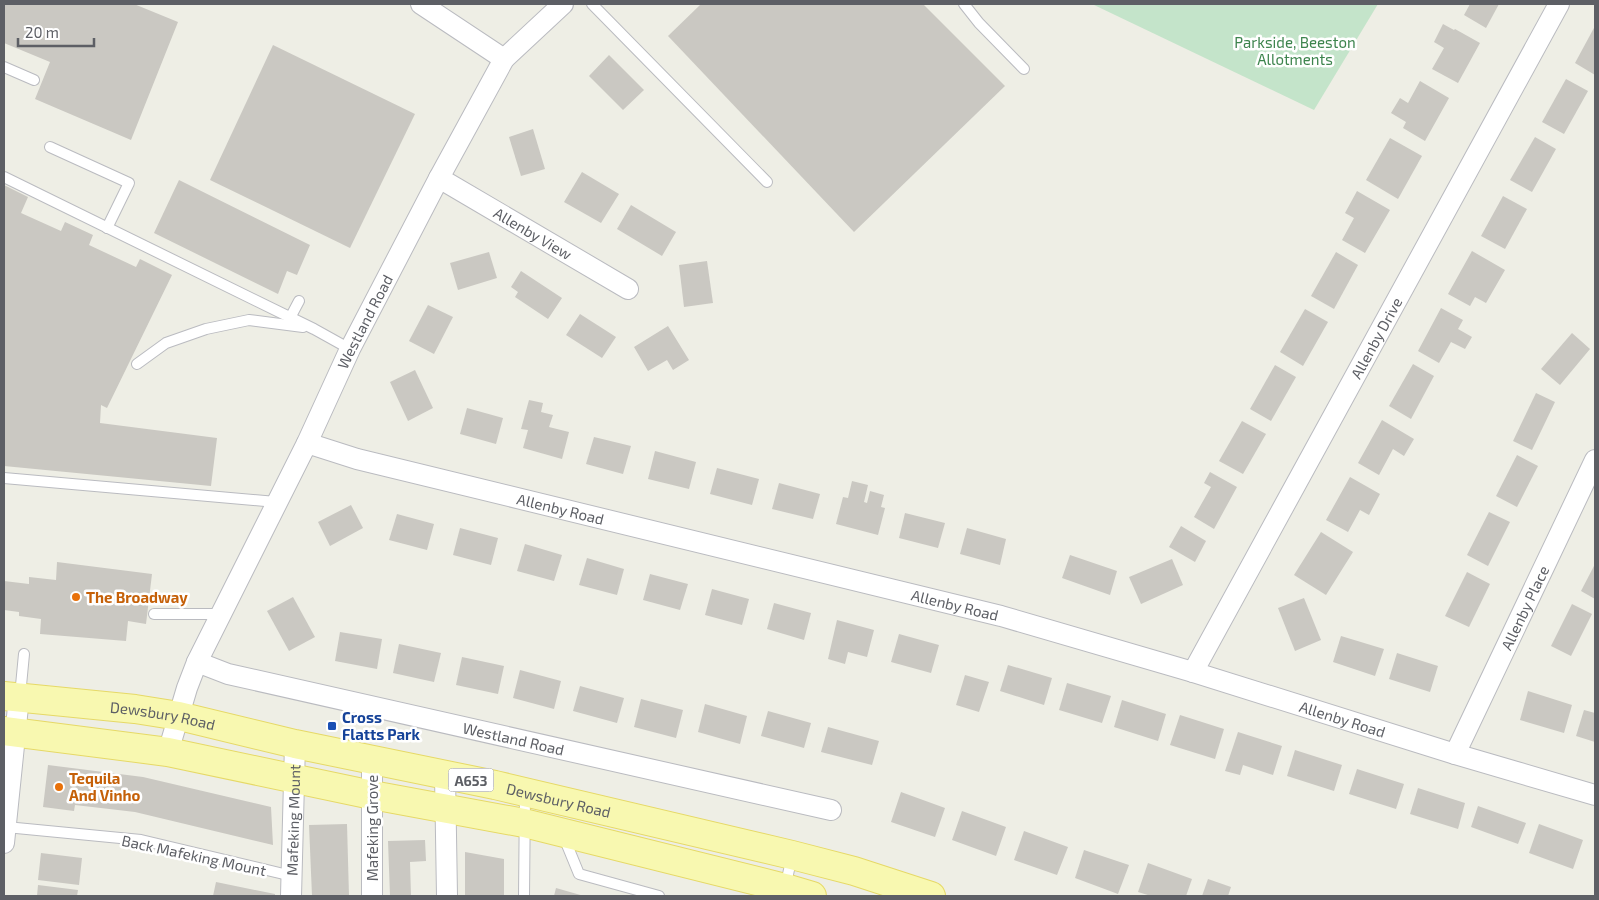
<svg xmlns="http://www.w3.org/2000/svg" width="1599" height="900" viewBox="0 0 1599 900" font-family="'Exo 2',sans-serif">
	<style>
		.green { fill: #c4e4ca }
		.building { fill: #cac8c2 }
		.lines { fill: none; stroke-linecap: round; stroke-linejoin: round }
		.lane-casing { stroke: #babbc0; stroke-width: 12 }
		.street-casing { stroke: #babbc0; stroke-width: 22 }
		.primary-casing { stroke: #e6d967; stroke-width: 30 }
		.lane { stroke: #fff; stroke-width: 10 }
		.street { stroke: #fff; stroke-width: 20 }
		.primary { stroke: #f8f8b0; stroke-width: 28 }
		.food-dot { fill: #e8710a; stroke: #fff; stroke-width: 2 }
		.transit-dot { fill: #1a4fb4; stroke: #fff; stroke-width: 2 }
		.labels { text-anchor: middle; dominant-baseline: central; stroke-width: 5; stroke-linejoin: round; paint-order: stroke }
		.shield { fill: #fff; stroke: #8e8f93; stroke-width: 1 }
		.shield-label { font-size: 14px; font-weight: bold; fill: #5d5f65 }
		.park-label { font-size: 15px; fill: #3d844d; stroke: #fff }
		.street-label { font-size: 15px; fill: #5d5f65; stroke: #fff }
		.food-label { font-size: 15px; font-weight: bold; fill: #c56008; stroke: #fff; text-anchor: start }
		.transit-label { font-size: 15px; font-weight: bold; fill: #164399; stroke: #fff; text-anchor: start }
	</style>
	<rect width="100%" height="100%" fill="#eeeee5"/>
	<path class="green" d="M1092,4H1378L1314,110Z"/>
	<g class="building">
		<path d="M4,4H134L178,22L131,140L35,99L50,62L4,43Z"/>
		<path d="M701,4H923L1005,86L854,232L668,36Z"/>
		<path d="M1470,4H1499L1486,28L1464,15Z"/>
		<path d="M1443,24L1454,30L1455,29L1480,43L1458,83L1432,69L1444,48L1434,42Z"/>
		<path d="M1595,26V75L1575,63Z"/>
		<path d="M273,45L415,114L350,248L210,180Z"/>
		<path d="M609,55L644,90L623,110L589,76Z"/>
		<path d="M1566,79L1588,91L1564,134L1542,122Z"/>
		<path d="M1420,81L1449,98L1425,141L1403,128L1406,122L1391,113L1400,98L1408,103Z"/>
		<path d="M533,129L545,169L521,176L509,137Z"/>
		<path d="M1535,137L1556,149L1532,192L1510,180Z"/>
		<path d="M1390,138L1422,156L1398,199L1366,180Z"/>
		<path d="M582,172L619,194L601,223L564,202Z"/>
		<path d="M179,180L310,245L297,275L287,271L278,294L154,233Z"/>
		<path d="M4,185L28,197L21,213L61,231L65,222L93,235L89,245L136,267L140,259L172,275L107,408L101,405L100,423L217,438L211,486L4,466Z"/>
		<path d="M1357,191L1390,210L1365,253L1342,240L1354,218L1345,213Z"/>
		<path d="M1503,196L1527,209L1505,249L1481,236Z"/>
		<path d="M631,205L676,232L662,256L617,229Z"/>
		<path d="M1472,251L1505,270L1486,303L1475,297L1470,306L1448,294Z"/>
		<path d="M489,252L497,278L458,290L450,263Z"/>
		<path d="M1336,252L1358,265L1334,309L1311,296Z"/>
		<path d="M707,261L713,303L684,307L679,265Z"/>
		<path d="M521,271L562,298L548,319L515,297L518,292L511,287Z"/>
		<path d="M428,305L453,317L434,354L409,341Z"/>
		<path d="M1441,308L1463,320L1458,329L1472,337L1465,349L1451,342L1439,363L1418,351Z"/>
		<path d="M1305,309L1328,322L1303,366L1280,352Z"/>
		<path d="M580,314L616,337L602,358L566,335Z"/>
		<path d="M668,326L689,360L673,370L667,360L648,371L634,347Z"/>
		<path d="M1572,333L1590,349L1560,385L1541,369Z"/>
		<path d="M1413,364L1434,376L1411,419L1389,406Z"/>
		<path d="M1275,365L1296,377L1271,421L1250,409Z"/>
		<path d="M415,370L433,408L408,421L390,382Z"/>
		<path d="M1536,393L1555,402L1532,450L1513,441Z"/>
		<path d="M529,400L543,403L541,412L553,415L549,427L569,432L562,459L523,448L528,430L521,429Z"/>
		<path d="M467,408L503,418L496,444L460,434Z"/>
		<path d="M1382,420L1414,439L1404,456L1393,449L1379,475L1358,463Z"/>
		<path d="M1242,421L1266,434L1243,474L1219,461Z"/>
		<path d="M594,437L631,446L623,474L586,464Z"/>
		<path d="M655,451L696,462L689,489L648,479Z"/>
		<path d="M1517,455L1538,466L1517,507L1496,496Z"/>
		<path d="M717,468L759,479L752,505L710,494Z"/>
		<path d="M1210,472L1237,487L1214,529L1194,517L1211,487L1204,483Z"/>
		<path d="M1350,477L1380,494L1369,515L1360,510L1348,532L1326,520Z"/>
		<path d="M852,481L868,485L864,502L867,503L870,491L884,495L881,507L885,508L878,535L836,524L843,497L848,498Z"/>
		<path d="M779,483L820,494L813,519L772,509Z"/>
		<path d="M351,505L363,528L330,546L318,522Z"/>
		<path d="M1489,512L1510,522L1488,566L1467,555Z"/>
		<path d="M905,513L945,523L938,548L899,538Z"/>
		<path d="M397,514L434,524L427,550L389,540Z"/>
		<path d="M1181,526L1206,541L1195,562L1169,547Z"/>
		<path d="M460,528L498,538L491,565L453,555Z"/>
		<path d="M967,528L1006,539L1000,565L960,554Z"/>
		<path d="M1321,532L1353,552L1326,595L1294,575Z"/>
		<path d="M525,544L562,555L554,581L517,571Z"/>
		<path d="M1070,555L1117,571L1110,595L1062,578Z"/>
		<path d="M587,558L624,569L617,595L579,585Z"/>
		<path d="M1172,559L1183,585L1141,604L1129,577Z"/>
		<path d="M57,562L152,574L146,624L128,621L126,641L40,634L41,619L19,616V612L4,610V581L29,584V577L56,580Z"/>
		<path d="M1595,564V599L1581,591Z"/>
		<path d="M1467,572L1490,584L1469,627L1445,616Z"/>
		<path d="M650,574L688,584L680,610L643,600Z"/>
		<path d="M712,589L749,599L742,625L705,615Z"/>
		<path d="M293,597L315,637L289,651L267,611Z"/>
		<path d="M1304,598L1321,640L1295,651L1278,608Z"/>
		<path d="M774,603L811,613L804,640L767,629Z"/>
		<path d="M1572,604L1592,614L1571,656L1551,646Z"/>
		<path d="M837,620L874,630L867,657L848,652L845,664L828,659Z"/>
		<path d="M340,632L382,639L377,669L335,661Z"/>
		<path d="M899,634L939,645L931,673L891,662Z"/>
		<path d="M1341,636L1384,649L1375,676L1333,662Z"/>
		<path d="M399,644L441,653L434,682L393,673Z"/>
		<path d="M1397,653L1438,666L1430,692L1389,679Z"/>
		<path d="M462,657L504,666L498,694L456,685Z"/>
		<path d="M1008,665L1052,678L1044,705L1000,691Z"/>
		<path d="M520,670L561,681L554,709L513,698Z"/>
		<path d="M965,675L989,682L979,712L956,705Z"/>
		<path d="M1067,683L1111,696L1102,723L1059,710Z"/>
		<path d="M580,686L624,698L617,723L573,711Z"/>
		<path d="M1528,691L1572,705L1564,733L1520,720Z"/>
		<path d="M641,699L683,710L676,738L634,727Z"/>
		<path d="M1122,700L1166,714L1158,741L1114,727Z"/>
		<path d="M705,704L747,716L740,744L698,732Z"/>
		<path d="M1584,710L1595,713V742L1576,736Z"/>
		<path d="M768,711L811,723L804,748L761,736Z"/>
		<path d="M1180,715L1224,729L1215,759L1170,745Z"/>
		<path d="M828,727L879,741L872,765L821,752Z"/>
		<path d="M1238,732L1282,746L1273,775L1243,765L1240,775L1225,771Z"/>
		<path d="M1295,750L1342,765L1334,791L1287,776Z"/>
		<path d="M48,765L143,777L271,807L273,845L135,812L75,805L74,811L43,807Z"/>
		<path d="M1357,769L1404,784L1396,809L1349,794Z"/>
		<path d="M1418,788L1465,803L1458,829L1410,814Z"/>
		<path d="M901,792L945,808L935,837L891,822Z"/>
		<path d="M1478,806L1526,823L1518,844L1471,827Z"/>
		<path d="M962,811L1006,827L996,856L952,840Z"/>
		<path d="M347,824L349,896H312L309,825Z"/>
		<path d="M1539,824L1583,840L1573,869L1529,853Z"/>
		<path d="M1024,831L1068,847L1057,875L1014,860Z"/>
		<path d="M425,840L426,861L410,862L411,896H390L388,841Z"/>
		<path d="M1084,850L1129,865L1118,894L1075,878Z"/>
		<path d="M465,852L504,859V896H465Z"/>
		<path d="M41,853L82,858L79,885L38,880Z"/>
		<path d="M1148,863L1192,879L1186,896H1151L1138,892Z"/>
		<path d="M1208,879L1231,887L1228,896H1202Z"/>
		<path d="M216,882L275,894V896H213Z"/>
		<path d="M38,885L78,890L77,896H37Z"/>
		<path d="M556,888L584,896H554Z"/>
	</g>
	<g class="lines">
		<g class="lane-casing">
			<g id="lane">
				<path d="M592,4L767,182"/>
				<path d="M964,4L979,23L1024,69"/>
				<path d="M4,67L34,80"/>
				<path d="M50,147L129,183L107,228"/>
				<path d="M4,177L314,329L350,349"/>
				<path d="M290,318L299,301"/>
				<path d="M137,364L166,343L206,329L249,320L303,327"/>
				<path d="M4,478L276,502"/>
				<path d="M154,614H221"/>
				<path d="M20,696L24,654"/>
				<path d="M6,827L141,840L292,876"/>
				<path d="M563,835L579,874L659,896"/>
				<path d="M785,888L792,856"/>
				<path d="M524,896L525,792"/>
			</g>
		</g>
		<g class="street-casing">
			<g id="street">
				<path d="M421,4L504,59"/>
				<path id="s1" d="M439,178L628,289"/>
				<path id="s2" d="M307,443L357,459L1001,616L1193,672L1455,754L1595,795"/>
				<path id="s3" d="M197,662L228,674L831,810"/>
				<path id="s4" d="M1193,672L1559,4"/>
				<path id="s5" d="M168,752L187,688L197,662L307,443L350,349L439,178L504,59L563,4"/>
				<path id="s6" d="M1455,754L1595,460"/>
				<path d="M445,775L447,896"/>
				<path d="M4,843L19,697"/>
				<path id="s7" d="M291,896L295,744"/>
				<path d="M372,896V760"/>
			</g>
		</g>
		<g class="primary-casing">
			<g id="primary">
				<path id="s8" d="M4,696L135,709L179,716L295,744L495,785L792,855L854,871L931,896"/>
				<path d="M4,731L168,752L372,795L524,823L785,888L812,896"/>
			</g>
		</g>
		<use href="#lane" class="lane"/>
		<use href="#street" class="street"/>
		<use href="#primary" class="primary"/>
	</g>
	<g class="food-dot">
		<circle cx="76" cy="597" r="5"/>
		<circle cx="59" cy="787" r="5"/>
	</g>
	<rect class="transit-dot" x="327" y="721" width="10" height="10" rx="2.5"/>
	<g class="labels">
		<rect class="shield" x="448.5" y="768.5" width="45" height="23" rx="4"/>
		<g class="shield-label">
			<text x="471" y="780">A653</text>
		</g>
		<g class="park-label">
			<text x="1295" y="42">Parkside, Beeston<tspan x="1295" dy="17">Allotments</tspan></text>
		</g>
		<g class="street-label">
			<text stroke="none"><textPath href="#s1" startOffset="109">Allenby View</textPath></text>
			<text stroke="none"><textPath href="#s5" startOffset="474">Westland Road</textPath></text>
			<text stroke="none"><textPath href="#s4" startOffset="381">Allenby Drive</textPath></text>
			<text stroke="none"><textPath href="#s2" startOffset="262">Allenby Road</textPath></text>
			<text stroke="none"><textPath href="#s2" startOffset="668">Allenby Road</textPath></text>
			<text stroke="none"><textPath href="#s6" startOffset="162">Allenby Place</textPath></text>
			<text stroke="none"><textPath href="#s8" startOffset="160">Dewsbury Road</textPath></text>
			<text stroke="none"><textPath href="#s2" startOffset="1072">Allenby Road</textPath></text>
			<text stroke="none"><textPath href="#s3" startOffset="326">Westland Road</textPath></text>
			<text stroke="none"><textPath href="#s8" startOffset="565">Dewsbury Road</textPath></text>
			<text stroke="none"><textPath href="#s7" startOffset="76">Mafeking Mount</textPath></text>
			<text transform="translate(372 828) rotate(-90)">Mafeking Grove</text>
			<text transform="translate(194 855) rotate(12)">Back Mafeking Mount</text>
		</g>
		<g class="food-label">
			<text x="86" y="597">The Broadway</text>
			<text x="69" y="778">Tequila<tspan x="69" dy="17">And Vinho</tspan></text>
		</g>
		<g class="transit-label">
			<text x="342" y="717">Cross<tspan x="342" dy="17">Flatts Park</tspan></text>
		</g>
	</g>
	<rect width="1599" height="900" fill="none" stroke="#5d5f65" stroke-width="10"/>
	<path d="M18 38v8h76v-8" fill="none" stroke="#5d5f65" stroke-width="2.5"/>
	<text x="25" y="38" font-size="15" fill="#5d5f65" stroke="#ffffff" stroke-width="4" paint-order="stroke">20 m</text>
</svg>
